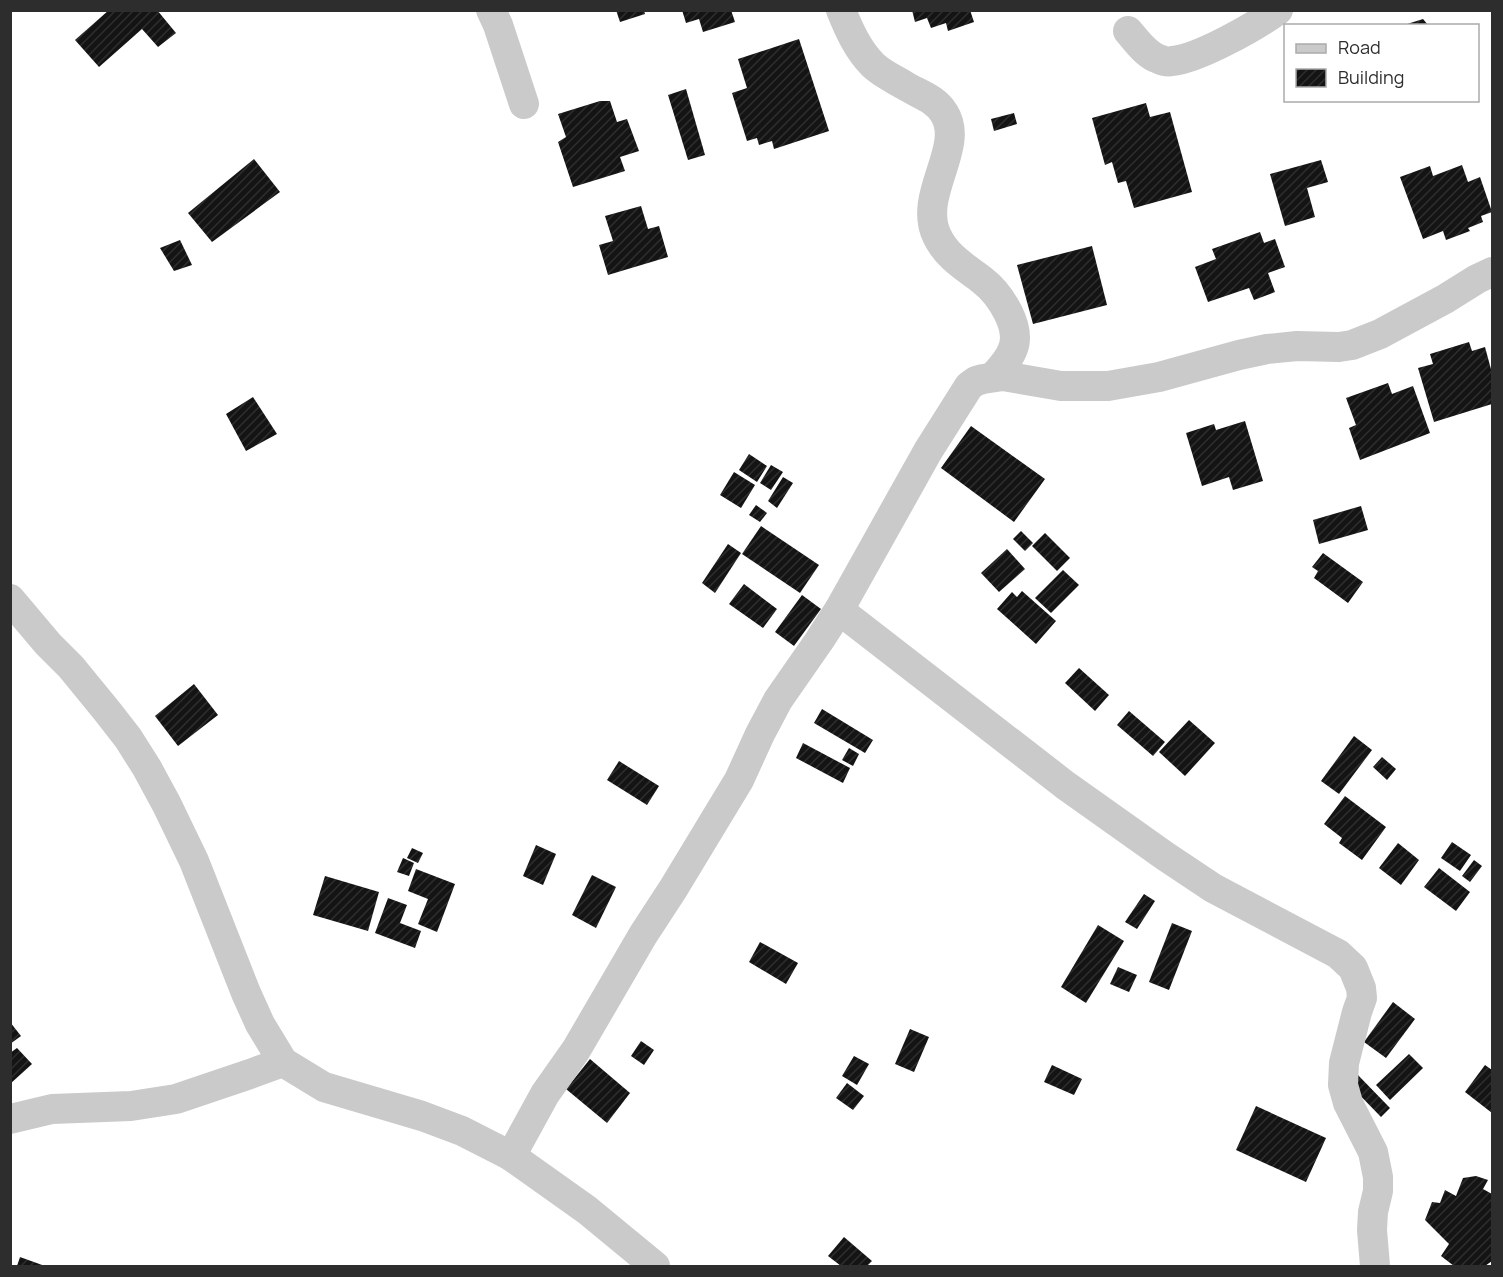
<svg xmlns="http://www.w3.org/2000/svg" width="1503" height="1277" viewBox="0 0 1503 1277" font-family="Manrope,sans-serif">
	<style>
		.building { fill: url(#building-hatch) }
		.lines { fill: none; stroke-linecap: round; stroke-linejoin: round }
		.street { stroke: #cacaca; stroke-width: 30 }
	</style>
	<defs>
		<pattern id="building-hatch" width="6" height="6" patternUnits="userSpaceOnUse" patternTransform="scale(1.5)"><rect width="6" height="6" fill="#141414"/><path d="M-1 1l2-2M0 6l6-6M5 7l2-2" fill="none" stroke="#2e2e2e"/></pattern>
	</defs>
	<rect width="100%" height="100%" fill="#fff"/>
	<g class="building">
		<path d="M109,10H157L176,33L158,47L142,29L99,67L75,40Z"/>
		<path d="M616,10H644L645,14L620,22Z"/>
		<path d="M682,10H731L735,22L703,32L699,19L686,23Z"/>
		<path d="M912,10H970L974,22L948,31L946,23L931,28L927,18L915,22Z"/>
		<path d="M1423,19L1429,26H1404V25Z"/>
		<path d="M799,39L829,131L774,149L772,141L759,145L757,138L747,141L732,93L747,88L738,59Z"/>
		<path d="M686,89L705,155L688,160L668,95Z"/>
		<path d="M600,101H610L617,122L627,119L639,151L620,157L625,171L573,187L558,142L566,137L558,114Z"/>
		<path d="M1146,103L1150,117L1170,112L1192,192L1134,208L1126,181L1118,183L1112,162L1105,165L1092,118Z"/>
		<path d="M1014,113L1017,124L994,131L991,119Z"/>
		<path d="M254,159L280,192L212,242L188,213Z"/>
		<path d="M1321,160L1328,182L1307,188L1315,217L1285,226L1270,174Z"/>
		<path d="M1462,165L1468,182L1480,177L1492,212L1481,216L1483,222L1468,228L1470,231L1446,240L1443,231L1423,239L1400,177L1430,166L1433,176Z"/>
		<path d="M641,206L648,229L659,226L668,257L608,275L599,245L613,241L605,216Z"/>
		<path d="M1260,232L1264,243L1275,239L1285,267L1268,273L1275,292L1254,300L1249,288L1208,302L1195,267L1216,259L1212,249Z"/>
		<path d="M180,240L192,265L174,271L160,248Z"/>
		<path d="M1092,246L1107,305L1033,324L1017,265Z"/>
		<path d="M1469,342L1472,351L1485,347L1492,373V404L1434,422L1418,368L1433,364L1430,354Z"/>
		<path d="M1388,383L1392,394L1413,386L1430,433L1360,460L1349,428L1356,425L1346,398Z"/>
		<path d="M253,397L277,434L246,451L226,414Z"/>
		<path d="M1245,421L1263,481L1233,490L1229,477L1202,486L1186,433L1214,424L1216,430Z"/>
		<path d="M971,426L1045,479L1014,522L941,468Z"/>
		<path d="M749,454L767,466L757,482L739,470Z"/>
		<path d="M771,465L783,472L771,490L760,483Z"/>
		<path d="M734,472L755,485L741,508L720,495Z"/>
		<path d="M783,477L793,483L777,508L768,501Z"/>
		<path d="M756,505L767,513L760,522L749,515Z"/>
		<path d="M1361,506L1368,530L1319,544L1313,520Z"/>
		<path d="M761,526L819,565L800,593L742,554Z"/>
		<path d="M1021,531L1033,543L1025,551L1013,539Z"/>
		<path d="M1045,533L1070,558L1057,571L1032,546Z"/>
		<path d="M728,544L741,553L715,593L702,583Z"/>
		<path d="M1007,549L1025,569L999,592L981,573Z"/>
		<path d="M1323,553L1363,582L1348,603L1314,578L1318,571L1312,567Z"/>
		<path d="M1063,570L1079,585L1051,613L1035,598Z"/>
		<path d="M744,584L777,609L763,628L729,604Z"/>
		<path d="M1022,591L1056,621L1036,644L997,609L1012,592L1017,597Z"/>
		<path d="M802,595L821,609L794,646L775,632Z"/>
		<path d="M1079,668L1109,695L1095,711L1065,683Z"/>
		<path d="M194,684L218,715L178,746L155,716Z"/>
		<path d="M822,709L873,740L865,753L814,723Z"/>
		<path d="M1129,711L1165,742L1153,756L1117,725Z"/>
		<path d="M1189,720L1215,743L1185,776L1159,752Z"/>
		<path d="M1354,736L1372,750L1339,794L1321,781Z"/>
		<path d="M803,743L850,768L843,783L796,758Z"/>
		<path d="M849,748L859,754L853,766L842,760Z"/>
		<path d="M1382,757L1396,769L1387,780L1373,767Z"/>
		<path d="M619,761L659,786L647,805L607,780Z"/>
		<path d="M1345,796L1386,827L1362,860L1339,843L1342,838L1324,824Z"/>
		<path d="M1452,842L1471,855L1460,871L1441,858Z"/>
		<path d="M1398,843L1419,860L1401,885L1379,868Z"/>
		<path d="M536,845L556,854L543,885L523,876Z"/>
		<path d="M412,848L423,853L418,863L407,858Z"/>
		<path d="M403,858L414,863L409,876L397,872Z"/>
		<path d="M1474,860L1482,866L1470,882L1462,876Z"/>
		<path d="M1439,868L1470,892L1456,911L1424,887Z"/>
		<path d="M416,869L455,884L437,932L418,924L428,899L408,891Z"/>
		<path d="M592,875L616,887L596,928L572,915Z"/>
		<path d="M325,876L379,892L368,931L313,915Z"/>
		<path d="M1144,894L1155,901L1137,929L1125,922Z"/>
		<path d="M388,898L407,905L400,923L421,931L415,948L375,933Z"/>
		<path d="M1172,923L1192,931L1169,990L1149,982Z"/>
		<path d="M1098,925L1124,941L1086,1003L1061,987Z"/>
		<path d="M760,942L798,963L786,984L749,962Z"/>
		<path d="M1118,967L1137,975L1129,992L1110,984Z"/>
		<path d="M1393,1002L1415,1019L1386,1058L1364,1042Z"/>
		<path d="M10,1022L21,1036L10,1044Z"/>
		<path d="M910,1029L929,1037L914,1072L895,1064Z"/>
		<path d="M641,1041L654,1050L644,1065L631,1056Z"/>
		<path d="M17,1048L32,1064L10,1084V1053Z"/>
		<path d="M1409,1054L1423,1068L1390,1100L1376,1085Z"/>
		<path d="M854,1056L869,1064L857,1085L842,1076Z"/>
		<path d="M590,1059L630,1093L607,1123L566,1089Z"/>
		<path d="M1052,1065L1082,1079L1074,1095L1044,1082Z"/>
		<path d="M1485,1065L1492,1070V1113L1465,1092Z"/>
		<path d="M1356,1073L1390,1108L1381,1117L1347,1082Z"/>
		<path d="M847,1083L864,1096L853,1110L836,1098Z"/>
		<path d="M1256,1106L1326,1138L1306,1182L1236,1150Z"/>
		<path d="M1476,1176L1488,1180L1483,1189L1492,1194V1261L1485,1266H1454L1441,1256L1449,1244L1425,1220L1432,1202L1440,1203L1445,1190L1456,1196L1463,1178Z"/>
		<path d="M844,1237L872,1261L867,1266H841L828,1256Z"/>
		<path d="M20,1257L45,1266H17Z"/>
	</g>
	<g class="lines">
		<g class="street">
			<path d="M491,10L498,25L524,104"/>
			<path d="M841,10C849,30 858,50 873,65C881,73 894,79 904,85C918,94 935,98 944,113C966,147 917,195 937,236C947,257 965,267 982,280C1000,294 1023,328 1012,351C1008,361 1000,369 993,377"/>
			<path d="M1128,31C1136,40 1146,55 1159,59C1163,61 1168,62 1172,61C1198,59 1256,26 1278,10"/>
			<path d="M10,599L48,644L71,667L107,711L128,738L147,768L167,805L194,861L246,993L260,1024L283,1062L324,1087L422,1116L462,1131L511,1156L587,1210L655,1266"/>
			<path d="M839,610L1065,785L1165,856L1213,888L1338,954L1353,968L1361,988L1362,998L1357,1012L1344,1063L1343,1085L1348,1103L1373,1152L1378,1177V1191L1373,1212L1372,1230L1375,1266"/>
			<path d="M10,1119L52,1109L131,1106L176,1099L250,1074L283,1062"/>
			<path d="M511,1156L545,1094L576,1050L643,935L673,889L739,780L760,734L778,700L819,641L839,610L928,451L969,386L976,381L983,379L1003,376L1061,386H1108L1159,377L1239,355L1267,349L1297,346L1339,347L1352,345L1380,334L1445,299L1477,279L1492,272"/>
		</g>
	</g>
	<rect width="1503" height="1277" fill="none" stroke="#2d2d2d" stroke-width="24"/>
	<rect x="1284" y="24" width="195" height="78" fill="#ffffff" stroke="#ababab" stroke-width="1.5"/>
	<rect x="1296" y="44" width="30" height="9" fill="#cacaca" stroke="#ababab" stroke-width="1.5"/>
	<text x="1338" y="54" font-size="18" fill="#2d2d2d">Road</text>
	<rect x="1296" y="69" width="30" height="18" fill="url(#building-hatch)" stroke="#ababab" stroke-width="1.5"/>
	<text x="1338" y="84" font-size="18" fill="#2d2d2d">Building</text>
</svg>
